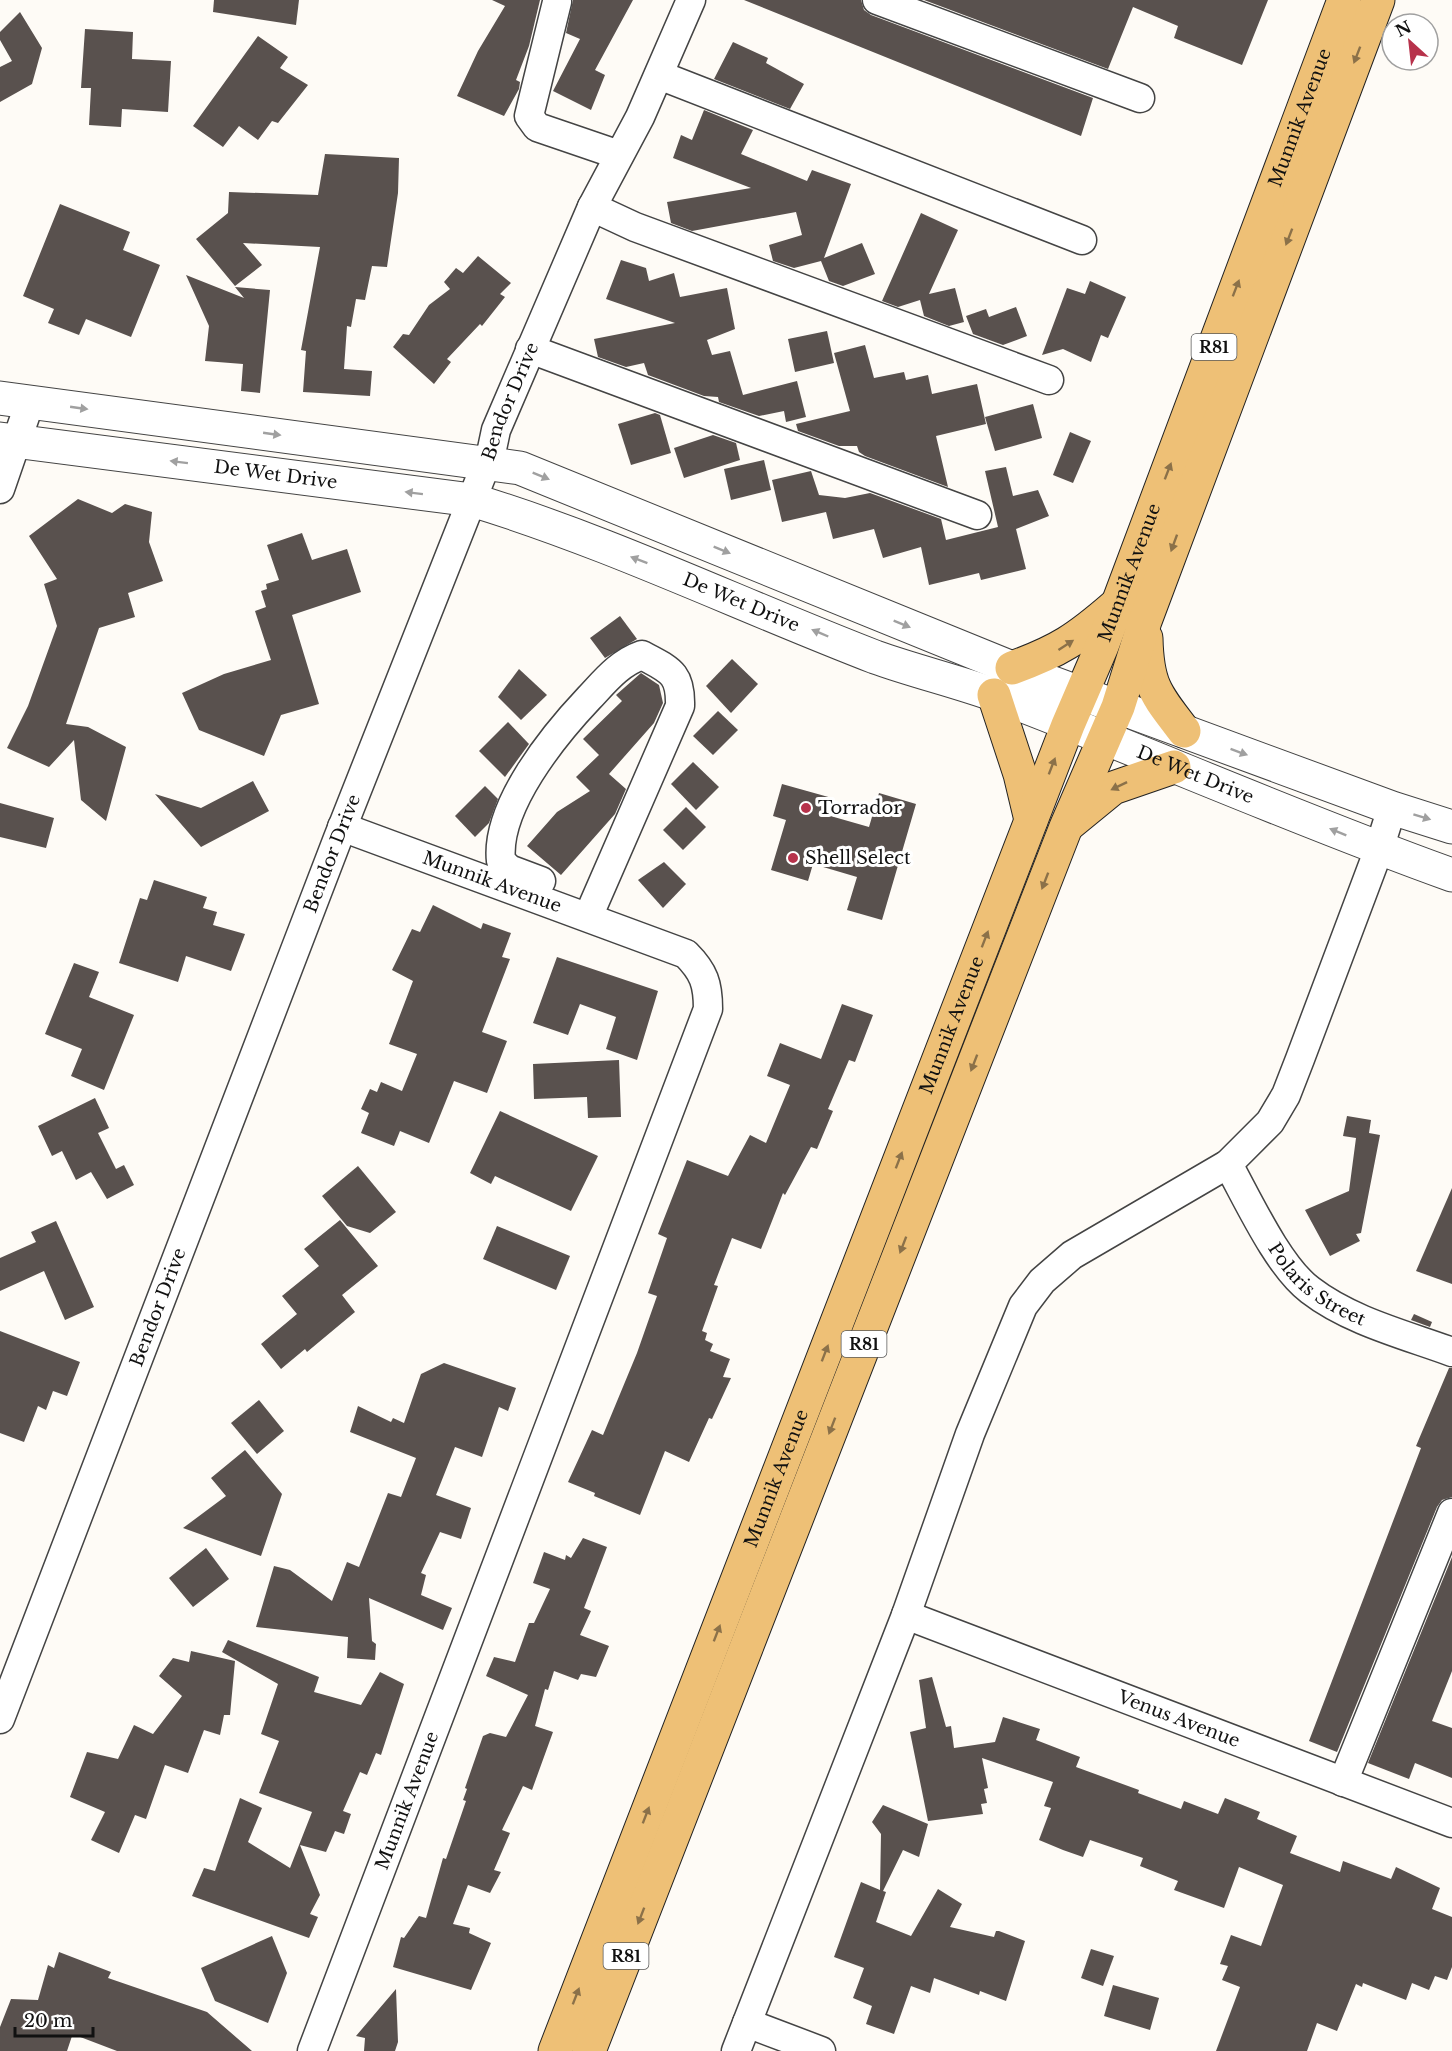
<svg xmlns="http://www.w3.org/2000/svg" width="1452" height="2051" viewBox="0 0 1452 2051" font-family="'Libre Baskerville',serif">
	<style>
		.building { fill: #59514e }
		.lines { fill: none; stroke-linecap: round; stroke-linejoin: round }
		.minor-casing { stroke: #444; stroke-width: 31 }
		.tertiary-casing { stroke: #444; stroke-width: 35 }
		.primary-casing { stroke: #222; stroke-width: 35 }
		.minor { stroke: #fff; stroke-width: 28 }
		.tertiary { stroke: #fff; stroke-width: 33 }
		.primary { stroke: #eec076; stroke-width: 33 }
		.oneway { fill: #8b7149 }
		.oneway2 { fill: #a0a0a0 }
		.poi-dot { fill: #b7324b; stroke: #fff; stroke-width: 2 }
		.labels { text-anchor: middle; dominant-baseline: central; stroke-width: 6; stroke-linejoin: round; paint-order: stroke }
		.shield { fill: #fff; stroke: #585858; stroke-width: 1.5 }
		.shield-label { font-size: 16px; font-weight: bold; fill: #111 }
		.street-label { font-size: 18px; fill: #111; stroke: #fff }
		.poi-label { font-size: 18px; fill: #111; stroke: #fff; text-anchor: start }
	</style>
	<rect width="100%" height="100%" fill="#fefbf6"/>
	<g class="building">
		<path d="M214,0H299L296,25L213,12Z"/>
		<path d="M492,0H540L529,46L516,80L520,82L519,89L504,116L457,96L478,51L505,6Z"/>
		<path d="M573,0H633L595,70L605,75L591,110L553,91L580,39L566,33Z"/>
		<path d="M744,0H861L864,10L871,15L1093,98L1081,136Z"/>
		<path d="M924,0H1268L1242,65L1174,38L1178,26L1133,7L1108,69Z"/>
		<path d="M20,12L42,48L32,84L0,102V67L12,61L0,40V32Z"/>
		<path d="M85,29L133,32L132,59L171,61L168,112L122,109L121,127L89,125L91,88H81Z"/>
		<path d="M258,36L288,57L280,68L308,85L278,123L272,121L258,140L239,126L223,147L193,126Z"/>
		<path d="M733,42L768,58L766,63L804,84L790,109L714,79Z"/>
		<path d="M704,110L753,130L741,154L807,181L812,170L851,184L824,258L862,243L875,274L843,286L829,281L821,261L794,268L773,261L769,245L802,235L796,212L692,231L671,223L667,202L751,188L673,158L681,135L692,140Z"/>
		<path d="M325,154L399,158L398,193L387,267L372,266L365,300L356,299L351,327L347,326L344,369L372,371L370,396L303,392L306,351L301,350L320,247L243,243L262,265L235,286L196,239L228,213L229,192L318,195Z"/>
		<path d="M60,204L130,232L123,250L160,265L131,337L86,319L79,335L48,323L54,309L23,296Z"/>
		<path d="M921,213L958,230L929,294L955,288L964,322L949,326L924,316L920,300L898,307L882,301Z"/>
		<path d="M478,256L511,283L500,294L505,297L482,326L480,324L447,359L451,362L434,384L393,347L403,334L409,335L429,305L450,289L444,282L456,268L463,273Z"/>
		<path d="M621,260L646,268L649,281L674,273L680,297L727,288L735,329L707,340L712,355L730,351L743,395L797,381L806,417L786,422L784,411L759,416L719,402L718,397L704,396L648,375L644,363L626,367L598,357L594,339L675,323L606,299Z"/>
		<path d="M186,275L244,298L235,287L270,290L260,393L241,391L243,364L205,361L209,326Z"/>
		<path d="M1090,281L1126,297L1108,338L1101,335L1091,362L1063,349L1042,355L1067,288L1085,294Z"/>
		<path d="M1016,307L1027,336L1003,345L973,334L966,316L986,309L989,317Z"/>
		<path d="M827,331L834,363L795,372L788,339Z"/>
		<path d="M865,345L874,378L904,372L906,380L928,375L932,394L977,384L986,424L936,436L948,487L865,456L859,452L857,446H839L798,431L796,424L850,411L834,353Z"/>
		<path d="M1033,404L1042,438L995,451L985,417Z"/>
		<path d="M655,413L660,415L671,453L631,465L618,424Z"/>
		<path d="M1070,432L1091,441L1073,483L1053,475Z"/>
		<path d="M713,435L736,443L740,460L684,478L674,448Z"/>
		<path d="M764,460L771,490L731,500L724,469Z"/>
		<path d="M1006,467L1013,496L1038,490L1049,516L1016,529L1026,569L981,580L979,573L929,585L921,547L883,558L874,529L833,539L826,512L782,522L772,480L811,471L819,495L845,498L870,493L941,519L946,540L998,527L985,471Z"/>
		<path d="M78,499L112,513L125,504L152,512L149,542L163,581L128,593L135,617L99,628L66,724L88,727L126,747L106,821L81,800L74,740L49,767L7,748L28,706L57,626L44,584L57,579L29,536Z"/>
		<path d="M302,533L312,560L347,549L361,592L292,615L319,704L281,715L264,756L199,730L182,693L224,674L271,660L255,611L266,607L261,591L267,589L266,584L279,580L267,545Z"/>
		<path d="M620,616L637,639L605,658L590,638Z"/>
		<path d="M732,659L758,684L731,713L706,686Z"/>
		<path d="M519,669L547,695L521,720L498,697Z"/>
		<path d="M641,673L659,685L663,703L654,723L609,774L626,789L615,814L561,875L527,846L557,812L590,791L576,777L599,755L583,739L622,701L616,695Z"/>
		<path d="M718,711L738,730L713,755L693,736Z"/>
		<path d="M508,722L529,744L505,777L479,751Z"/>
		<path d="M693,762L719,787L696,810L671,784Z"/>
		<path d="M253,781L269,811L201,847L155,794L201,808Z"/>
		<path d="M782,784L832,798L827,815L869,827L879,793L916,804L882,920L847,910L857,877L813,864L808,881L771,870L786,820L773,816Z"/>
		<path d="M485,786L498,799L489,823L475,837L455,816Z"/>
		<path d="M0,803L54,818L46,848L0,837Z"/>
		<path d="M686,807L706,827L683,850L663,830Z"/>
		<path d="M664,862L686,884L663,908L638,880Z"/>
		<path d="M154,880L207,897L203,908L217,912L213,925L245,934L231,971L186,956L178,982L119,963L140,898L147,900Z"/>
		<path d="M433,905L481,929L483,923L511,933L502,957L510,959L482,1032L507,1041L487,1093L454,1081L429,1143L400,1131L394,1146L361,1133L369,1113L361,1109L370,1089L377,1092L381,1082L402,1091L417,1054L389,1044L413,981L392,970L412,929L420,932Z"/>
		<path d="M557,957L658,991L637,1060L606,1049L616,1017L580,1004L568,1035L533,1023Z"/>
		<path d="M74,963L99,972L89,997L134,1015L104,1090L71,1076L82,1049L45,1034Z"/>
		<path d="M842,1004L873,1015L855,1062L849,1060L828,1109L833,1111L817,1149L811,1147L785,1195L783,1193L761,1249L732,1238L714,1285L718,1286L702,1331L707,1333L705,1340L713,1344L710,1351L730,1359L723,1377L731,1378L712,1419L709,1418L689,1462L665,1451L640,1515L594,1496L595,1493L568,1482L592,1430L603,1435L637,1353L657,1296L648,1293L667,1238L658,1234L687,1160L728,1176L750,1135L766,1143L790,1085L767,1076L780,1043L821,1059Z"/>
		<path d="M619,1060L621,1117L588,1118L587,1097L534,1099L533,1064Z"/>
		<path d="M95,1098L109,1128L98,1133L116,1169L124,1165L134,1185L107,1199L91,1172L76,1180L62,1151L52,1156L38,1126Z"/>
		<path d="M500,1111L598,1156L571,1211L495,1176L491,1184L470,1173Z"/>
		<path d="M1347,1116L1371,1120L1369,1133L1380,1135L1361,1233L1356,1234L1360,1241L1330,1256L1305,1210L1349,1191L1356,1138L1343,1136Z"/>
		<path d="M358,1166L396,1212L370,1233L347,1226L322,1196Z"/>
		<path d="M1452,1188V1284L1416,1271Z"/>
		<path d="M340,1220L378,1266L342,1295L355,1312L307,1352L305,1349L281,1369L261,1344L297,1314L282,1296L319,1266L304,1249Z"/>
		<path d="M56,1221L94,1307L65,1320L44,1271L0,1291V1258L36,1242L31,1232Z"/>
		<path d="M497,1226L570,1256L556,1290L483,1259Z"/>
		<path d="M1414,1314L1432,1322L1430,1327L1411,1320Z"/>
		<path d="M0,1331L80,1362L67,1396L53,1391L46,1410L38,1406L24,1442L0,1433Z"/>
		<path d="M444,1363L516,1388L508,1411L499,1407L482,1457L455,1447L436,1495L471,1508L461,1539L440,1532L421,1573L426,1575L421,1595L452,1608L443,1630L369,1598L372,1641L376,1644L375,1660L347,1658L348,1637L256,1627L274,1566L290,1570L332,1601L347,1562L359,1567L388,1493L401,1497L416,1458L350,1432L358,1406L391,1422L393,1418L404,1423L421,1374Z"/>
		<path d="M1449,1368H1452V1497L1442,1500L1437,1507L1337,1752L1309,1741L1421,1448L1416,1446Z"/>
		<path d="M259,1400L284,1431L257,1454L231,1423Z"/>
		<path d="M245,1450L282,1494L261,1556L183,1528L226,1496L211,1478Z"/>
		<path d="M583,1538L607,1547L584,1608L591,1611L580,1635L609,1646L596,1677L581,1674L578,1680L554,1671L548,1690L545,1689L535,1726L553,1732L532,1790L523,1786L502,1830L510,1833L494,1870L501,1872L490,1893L468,1885L453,1924L470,1928L469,1933L491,1943L471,1990L393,1967L401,1937L404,1938L419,1916L426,1918L443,1858L446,1859L466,1801L463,1800L467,1789L465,1788L483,1736L490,1733L506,1737L528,1695L486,1676L494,1657L515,1662L529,1623H534L550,1589L533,1583L544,1552L565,1560L566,1555L571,1558Z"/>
		<path d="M206,1548L229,1579L193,1607L169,1578Z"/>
		<path d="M1452,1557V1671L1432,1721L1452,1728V1778L1415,1763L1409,1779L1368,1763Z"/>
		<path d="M228,1640L319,1677L314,1692L361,1705L380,1672L404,1684L381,1755L376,1753L367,1775L360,1772L343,1811L351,1814L344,1834L335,1831L326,1852L300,1845L320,1895L310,1914L318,1917L309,1938L192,1896L204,1868L215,1871L240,1798L262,1808L248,1842L290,1868L312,1812L259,1793L279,1741L261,1734L278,1684L222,1652Z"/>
		<path d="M191,1651L235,1661L230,1715H224L220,1735L204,1730L188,1773L165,1765L146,1819L135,1815L119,1853L91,1840L105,1812L70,1797L87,1752L118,1759L134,1725L153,1734L182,1696L159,1676L173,1658L189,1662Z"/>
		<path d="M932,1677L946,1727L951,1726L954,1748L995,1742L1003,1717L1040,1729L1036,1740L1080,1757L1076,1767L1139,1790L1138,1793L1181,1809L1184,1801L1218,1814L1225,1798L1260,1812L1257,1819L1297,1836L1290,1853L1340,1872L1343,1861L1391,1879L1396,1867L1440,1888L1432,1909L1452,1917V1967L1447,1980L1435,1976L1429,1990L1412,1983L1406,2000L1363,1983L1362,1987L1356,1984L1337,2031L1317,2023L1307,2051H1216L1240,1987L1222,1980L1228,1966L1220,1964L1231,1935L1261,1946L1283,1885L1239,1867L1224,1908L1174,1890L1178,1881L1140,1866L1143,1858L1090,1840L1083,1857L1063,1850L1039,1840L1051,1808L1044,1806L1053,1782L982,1758L988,1788L984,1789L987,1803L981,1804L983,1814L928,1821L910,1732L926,1728L919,1680Z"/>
		<path d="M883,1805L928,1824L919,1857L903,1850L883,1891L886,1892L876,1922L911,1936L938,1889L962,1904L950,1927L994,1937L996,1931H999L1025,1941L1006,2001L980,1991L979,1995L934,1978L930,1993L911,1986L894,2034L866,2024L872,2006L853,1998L864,1968L834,1957L861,1882L880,1890L881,1834L872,1822Z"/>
		<path d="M272,1936L287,1973L268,2023L215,2001L201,1968Z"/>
		<path d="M1091,1949L1114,1956L1103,1986L1081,1978Z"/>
		<path d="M59,1952L111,1972L108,1978L207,2012L252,2051H117L75,2035L72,2036L67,2051H0V2027L11,1999L38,2000L48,1965L54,1968Z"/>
		<path d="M1113,1985L1159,1998L1150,2030L1104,2016Z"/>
		<path d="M396,1989L398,2042L395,2051H364L365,2038L356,2036Z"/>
	</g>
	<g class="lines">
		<g class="minor-casing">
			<g id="minor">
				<path d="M877,0L1140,98"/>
				<path d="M557,2L529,116L537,127L619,155"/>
				<path d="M659,75L1082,240"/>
				<path d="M592,207L635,227L1049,380"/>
				<path d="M530,349L977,515"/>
				<path d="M0,489L30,402"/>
				<path d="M541,881L509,869L501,861C495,807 554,735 589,698C605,681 619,663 642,655C669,670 681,672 680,706L588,917"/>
				<path id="s1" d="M1228,1164C1248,1200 1278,1266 1310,1290C1350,1321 1406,1335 1452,1352"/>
				<path id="s2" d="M906,1615L1452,1823"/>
				<path id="s3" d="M0,1719L338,838L492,449L496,430L592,207L640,117L691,0"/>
				<path d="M1343,1782L1452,1513"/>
				<path d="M747,2023L821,2051"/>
				<path id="s4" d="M312,2051L708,1009C708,984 704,972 686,954L342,827"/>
				<path d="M736,2051L906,1615L970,1434L1023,1306L1042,1281L1072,1255L1228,1164L1270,1122L1286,1095L1300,1059L1379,849L1392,808"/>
			</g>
		</g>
		<g class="tertiary-casing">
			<g id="tertiary">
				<path d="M0,398L520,468L1012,668L1392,808L1452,827"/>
				<path id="s5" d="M0,439L472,500C610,542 740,605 875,657C914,671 956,681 995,695C1148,753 1298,820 1452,875"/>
			</g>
		</g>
		<g class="primary-casing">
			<g id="primary">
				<path d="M1146,638C1147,685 1156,695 1184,731"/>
				<path d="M1012,668C1059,651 1077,639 1115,606"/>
				<path d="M994,695L1020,774L1031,820"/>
				<path d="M1069,824L1113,788L1174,767"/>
				<path id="s6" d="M555,2051L1068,725L1102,646L1344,0"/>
				<path d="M589,2051L1066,827L1118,707L1145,621L1378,0"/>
			</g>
		</g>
		<use href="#minor" class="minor"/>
		<use href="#tertiary" class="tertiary"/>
		<use href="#primary" class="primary"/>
	</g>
	<defs><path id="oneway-solid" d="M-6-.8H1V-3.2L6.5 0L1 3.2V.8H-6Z" transform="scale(1.5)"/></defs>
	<g class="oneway">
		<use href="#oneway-solid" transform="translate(1357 55) rotate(111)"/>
		<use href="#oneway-solid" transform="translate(1289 237) rotate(111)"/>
		<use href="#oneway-solid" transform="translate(1236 288) rotate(-69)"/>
		<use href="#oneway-solid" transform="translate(1168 471) rotate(-69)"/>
		<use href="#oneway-solid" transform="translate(1174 543) rotate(110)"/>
		<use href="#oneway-solid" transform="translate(1066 645) rotate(-33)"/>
		<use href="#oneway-solid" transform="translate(1052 766) rotate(-69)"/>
		<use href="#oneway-solid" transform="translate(1119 786) rotate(154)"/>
		<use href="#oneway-solid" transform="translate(1045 881) rotate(111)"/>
		<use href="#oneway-solid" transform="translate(985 939) rotate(-69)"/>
		<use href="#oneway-solid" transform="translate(974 1063) rotate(111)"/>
		<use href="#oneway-solid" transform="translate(899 1160) rotate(-69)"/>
		<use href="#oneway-solid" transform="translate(903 1245) rotate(111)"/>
		<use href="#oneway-solid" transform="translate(825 1353) rotate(-69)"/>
		<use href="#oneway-solid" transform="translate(832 1426) rotate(111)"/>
		<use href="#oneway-solid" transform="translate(717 1633) rotate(-69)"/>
		<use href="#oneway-solid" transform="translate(646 1815) rotate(-69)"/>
		<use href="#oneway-solid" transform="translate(641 1916) rotate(111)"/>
		<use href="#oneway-solid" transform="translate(576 1996) rotate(-69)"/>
	</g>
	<g class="oneway2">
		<use href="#oneway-solid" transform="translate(79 408) rotate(8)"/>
		<use href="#oneway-solid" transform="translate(272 434) rotate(8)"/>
		<use href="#oneway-solid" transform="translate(179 462) rotate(-173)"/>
		<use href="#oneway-solid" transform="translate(541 476) rotate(22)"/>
		<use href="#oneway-solid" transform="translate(414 493) rotate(-173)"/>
		<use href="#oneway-solid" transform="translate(722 550) rotate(22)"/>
		<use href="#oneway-solid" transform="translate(639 560) rotate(-159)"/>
		<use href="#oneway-solid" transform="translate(902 624) rotate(22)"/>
		<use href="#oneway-solid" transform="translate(820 633) rotate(-157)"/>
		<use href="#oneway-solid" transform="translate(1239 752) rotate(20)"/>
		<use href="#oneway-solid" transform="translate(1422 817) rotate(17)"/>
		<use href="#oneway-solid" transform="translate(1338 832) rotate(-158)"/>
	</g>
	<g class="poi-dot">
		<circle cx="806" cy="808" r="6"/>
		<circle cx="793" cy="858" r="6"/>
	</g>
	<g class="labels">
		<g class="shield">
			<rect x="1191.5" y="334" width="45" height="26" rx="4.5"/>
			<rect x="841.5" y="1331" width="45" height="26" rx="4.5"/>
			<rect x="603.5" y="1943" width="45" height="26" rx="4.5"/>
		</g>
		<g class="shield-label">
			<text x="1214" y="347">R81</text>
			<text x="864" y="1344">R81</text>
			<text x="626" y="1956">R81</text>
		</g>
		<g class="street-label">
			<text stroke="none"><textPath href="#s6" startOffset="2072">Munnik Avenue</textPath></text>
			<text stroke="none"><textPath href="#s3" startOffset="1413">Bendor Drive</textPath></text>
			<text stroke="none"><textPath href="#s5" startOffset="278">De Wet Drive</textPath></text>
			<text stroke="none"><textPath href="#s6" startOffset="1586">Munnik Avenue</textPath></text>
			<text stroke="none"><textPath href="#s5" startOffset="764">De Wet Drive</textPath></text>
			<text stroke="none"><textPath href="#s5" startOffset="1250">De Wet Drive</textPath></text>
			<text stroke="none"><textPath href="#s3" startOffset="927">Bendor Drive</textPath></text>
			<text transform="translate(492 882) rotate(20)">Munnik Avenue</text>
			<text stroke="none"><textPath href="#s6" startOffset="1100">Munnik Avenue</textPath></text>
			<text stroke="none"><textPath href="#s1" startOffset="153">Polaris Street</textPath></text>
			<text stroke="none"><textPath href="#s3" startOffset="441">Bendor Drive</textPath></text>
			<text stroke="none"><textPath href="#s6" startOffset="614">Munnik Avenue</textPath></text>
			<text stroke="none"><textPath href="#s2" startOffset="292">Venus Avenue</textPath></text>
			<text stroke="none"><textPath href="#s4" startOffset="268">Munnik Avenue</textPath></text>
		</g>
		<g class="poi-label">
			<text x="818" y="808">Torrador</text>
			<text x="805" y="858">Shell Select</text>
		</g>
	</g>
	<g transform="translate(1410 42) rotate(333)"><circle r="28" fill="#ffffff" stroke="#a0a0a0" stroke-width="1.5"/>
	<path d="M0-4.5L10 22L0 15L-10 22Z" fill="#b7324b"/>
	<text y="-9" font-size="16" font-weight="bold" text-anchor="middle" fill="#111111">N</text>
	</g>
	<path d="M15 2027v9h78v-9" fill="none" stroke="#111111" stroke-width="3"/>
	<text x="24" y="2027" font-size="18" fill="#111111" stroke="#ffffff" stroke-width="4.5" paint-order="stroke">20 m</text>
</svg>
